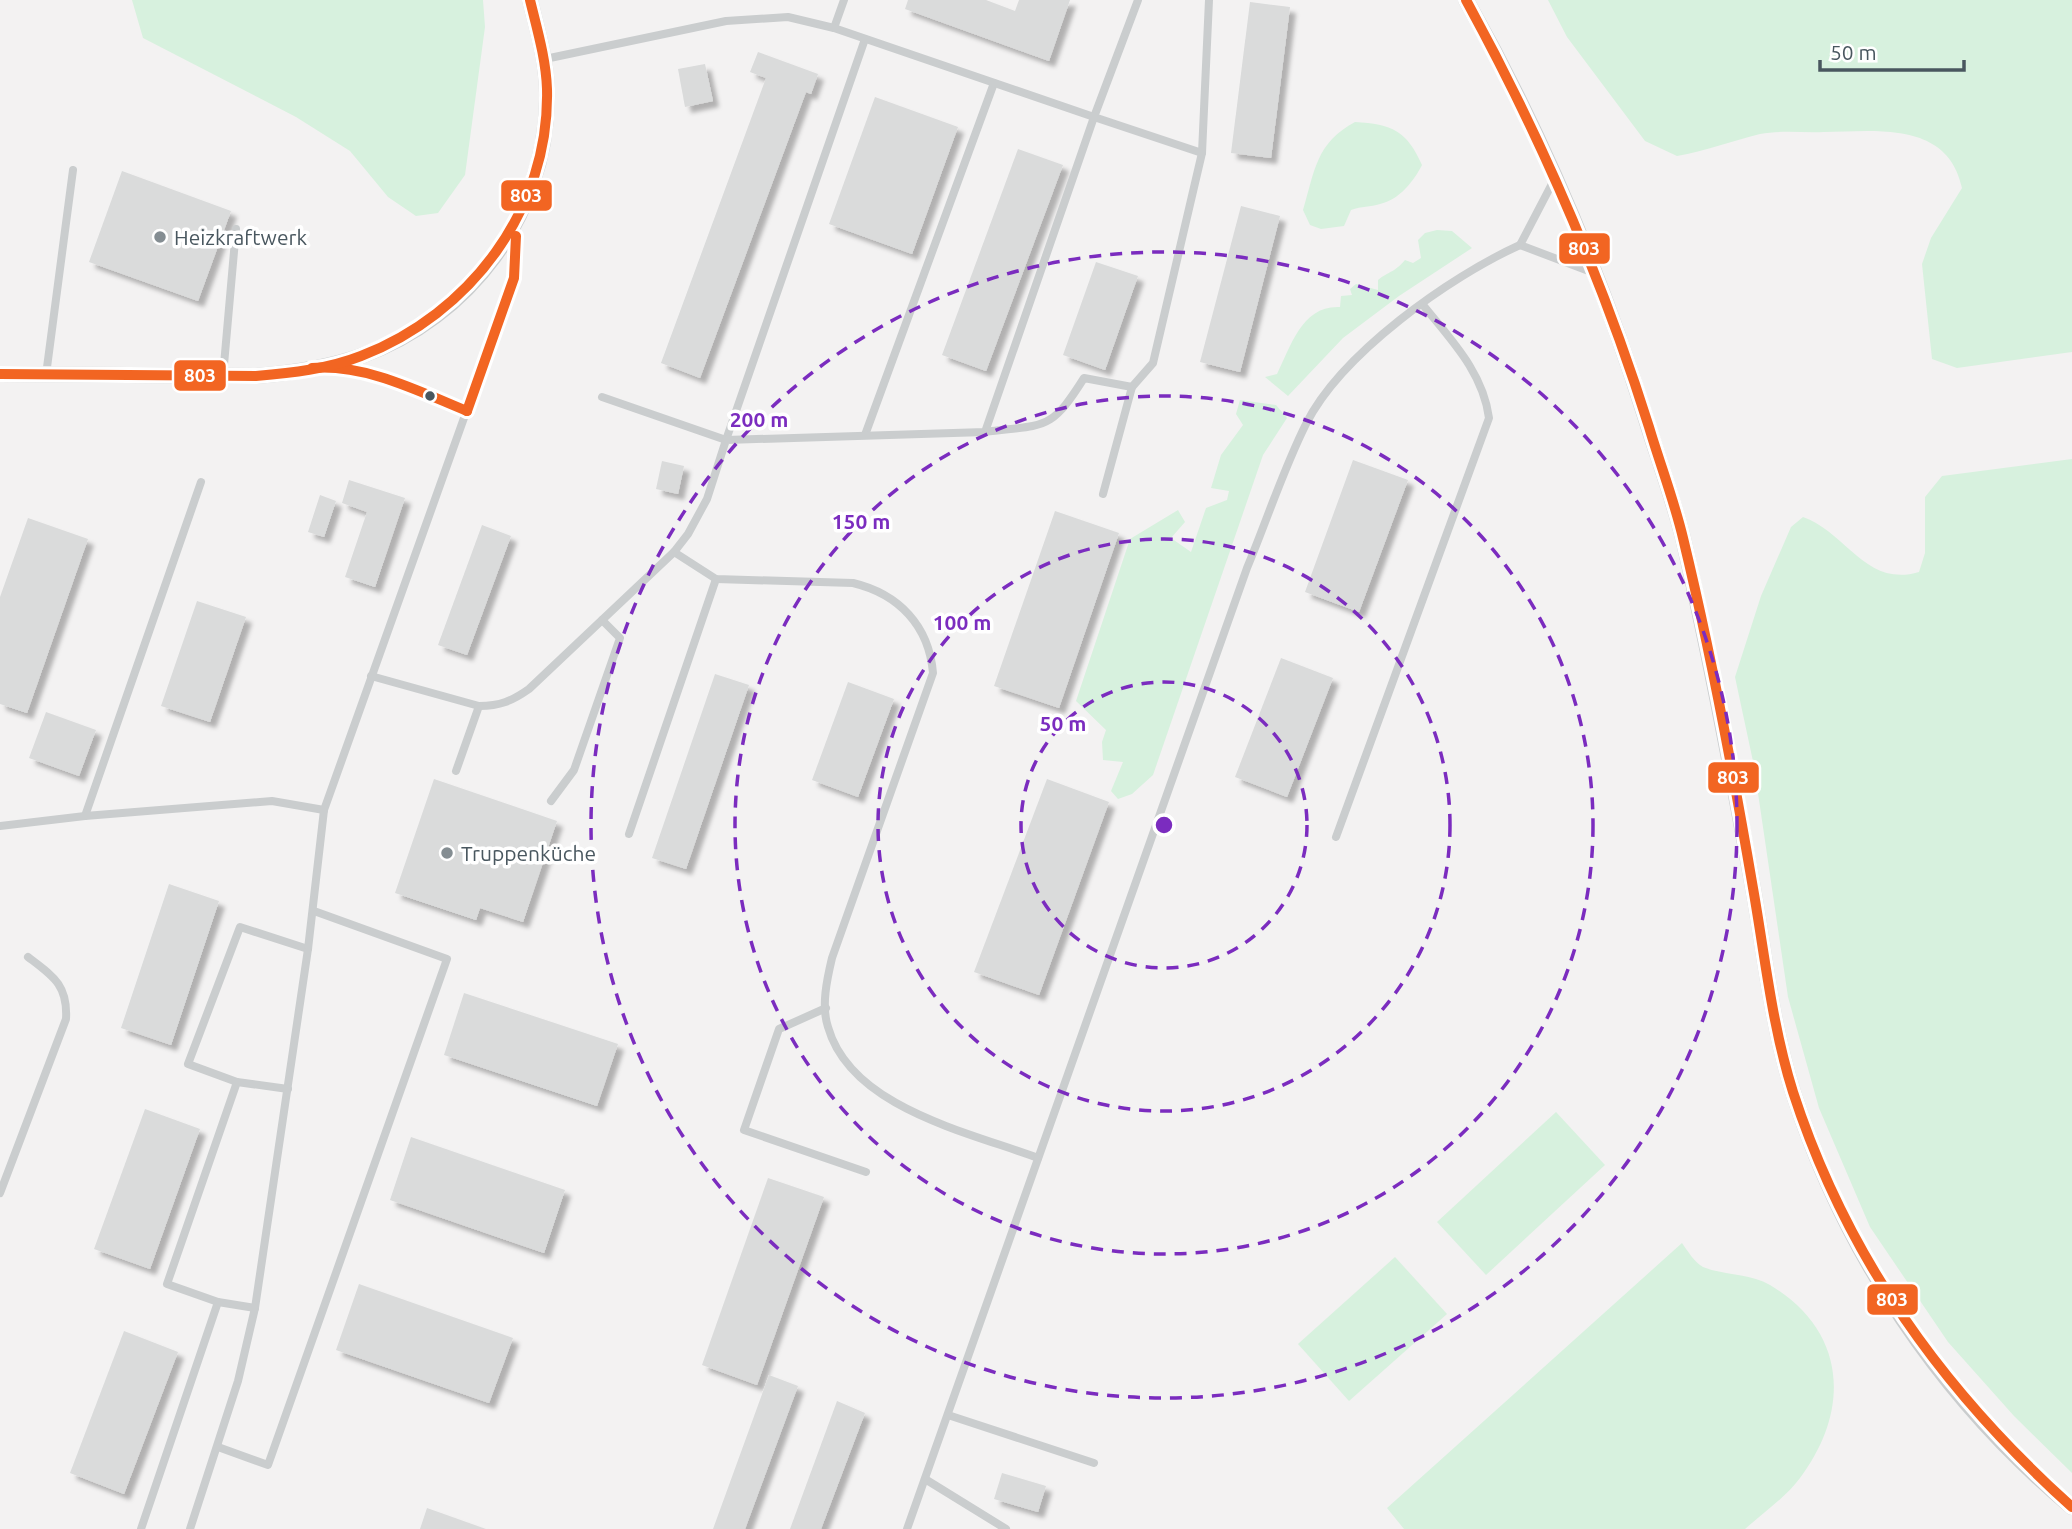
<svg xmlns="http://www.w3.org/2000/svg" width="2072" height="1529" viewBox="0 0 2072 1529" font-family="Ubuntu,sans-serif">
	<style>
		.green { fill: #d7f1de }
		.building { fill: #dadbdb; filter: url(#shadow) }
		.lines { fill: none; stroke-linecap: round; stroke-linejoin: round }
		.service { stroke: #cacdce; stroke-width: 8 }
		.minor { stroke: #cacdce; stroke-width: 16 }
		.bus-1-casing { stroke: #fff; stroke-width: 16 }
		.bus-1 { stroke: #f26522; stroke-width: 10 }
		.ring { fill: none; stroke: #7b2cbf; stroke-width: 3.5; stroke-dasharray: 12 9 }
		.poi-dot { fill: #848d92; stroke: #fff; stroke-width: 2.5 }
		.bus-dot { fill: #49575f; stroke: #fff; stroke-width: 2.5 }
		.labels { text-anchor: middle; dominant-baseline: central; stroke-width: 7; stroke-linejoin: round; paint-order: stroke }
		.poi-label { font-size: 21px; fill: #49575f; stroke: #fff; text-anchor: start }
		.centre { fill: #7b2cbf; stroke: #fff; stroke-width: 3.5 }
		.ring-label { font-size: 21px; text-anchor: middle; font-weight: bold; fill: #7b2cbf; stroke: #fff; stroke-width: 7; stroke-linejoin: round; paint-order: stroke }
		.line-badge { stroke: #fff; stroke-width: 2.5 }
		.badge-label { font-size: 19px; text-anchor: middle; font-weight: bold; fill: #fff }
	</style>
	<defs>
		<filter id="shadow"><feDropShadow dx="6" dy="6" stdDeviation="2" flood-color="#0004"/></filter>
	</defs>
	<rect width="100%" height="100%" fill="#f3f2f2"/>
	<g class="green">
		<path d="M132,0H483L485,27L465,175L438,213L416,216L388,197L350,151L296,117L143,38Z"/>
		<path d="M1548,0H2072V352L1957,368L1932,359L1922,264L1931,238L1962,188C1948,121 1877,131 1824,132C1804,133 1780,130 1760,134C1732,141 1705,151 1677,156L1645,141L1567,37Z"/>
		<path d="M1355,122C1392,124 1407,131 1422,165C1414,181 1399,200 1380,204C1370,207 1362,206 1351,210L1344,226L1321,229L1310,225L1303,210C1315,170 1316,143 1355,122Z"/>
		<path d="M1437,230L1452,231L1472,248L1399,296L1343,338L1288,396L1265,377L1277,374C1291,346 1302,305 1340,307L1341,296L1352,295L1350,289L1356,284L1378,290V280C1389,271 1394,273 1405,260L1413,263L1421,258L1418,240L1425,233Z"/>
		<path d="M1240,400L1276,405L1287,418L1263,455L1153,775L1132,794L1118,799L1111,791L1123,762L1103,760L1102,742L1106,730L1076,701L1130,539L1178,510L1185,522L1171,538L1191,552L1206,508L1227,500L1229,491L1211,488L1221,455L1243,425L1236,414Z"/>
		<path d="M2072,459V1473L2014,1416L1948,1342L1870,1227L1819,1108L1788,997L1754,766L1735,677L1761,596L1791,527L1803,517C1846,532 1866,588 1919,572L1925,553V497L1942,476Z"/>
		<path d="M1556,1112L1605,1165L1486,1275L1437,1222Z"/>
		<path d="M1682,1243C1687,1250 1695,1263 1703,1267C1722,1275 1749,1273 1770,1285C1847,1331 1851,1410 1800,1478C1786,1497 1763,1513 1745,1529H1404L1387,1508Z"/>
		<path d="M1395,1257L1447,1314L1349,1401L1298,1344Z"/>
	</g>
	<g class="building">
		<path d="M908,0H986L1015,11L1019,0H1070L1049,61L905,9Z"/>
		<path d="M1250,2L1290,7L1271,158L1231,153Z"/>
		<path d="M758,52L818,74L811,94L806,92L700,378L661,363L766,78L750,72Z"/>
		<path d="M705,64L713,101L685,107L678,69Z"/>
		<path d="M875,97L958,127L912,254L829,224Z"/>
		<path d="M1018,149L1063,165L986,371L942,355Z"/>
		<path d="M122,171L231,211L198,301L89,262Z"/>
		<path d="M1241,206L1280,216L1240,372L1200,362Z"/>
		<path d="M1096,262L1138,276L1105,370L1063,355Z"/>
		<path d="M1353,460L1408,480L1359,612L1305,592Z"/>
		<path d="M662,461L684,466L678,494L656,489Z"/>
		<path d="M349,480L405,498L375,587L345,577L367,512L342,503Z"/>
		<path d="M320,495L336,501L324,537L308,532Z"/>
		<path d="M1055,511L1119,533L1059,708L994,686Z"/>
		<path d="M28,518L88,539L27,713L0,704V597Z"/>
		<path d="M482,525L511,536L467,655L438,645Z"/>
		<path d="M197,601L246,617L210,722L161,706Z"/>
		<path d="M1281,658L1333,678L1287,797L1235,777Z"/>
		<path d="M715,674L749,685L686,869L652,858Z"/>
		<path d="M848,682L894,699L858,797L812,780Z"/>
		<path d="M46,712L96,730L79,776L29,758Z"/>
		<path d="M434,779L557,821L523,922L480,908L476,920L395,893Z"/>
		<path d="M1047,779L1109,802L1039,995L974,972Z"/>
		<path d="M169,884L219,901L171,1045L121,1028Z"/>
		<path d="M464,993L618,1044L597,1106L444,1055Z"/>
		<path d="M145,1109L200,1129L150,1269L94,1249Z"/>
		<path d="M411,1137L565,1190L544,1253L390,1200Z"/>
		<path d="M768,1178L824,1197L757,1385L702,1365Z"/>
		<path d="M359,1284L513,1338L489,1403L336,1350Z"/>
		<path d="M124,1331L178,1352L124,1494L70,1473Z"/>
		<path d="M769,1375L798,1386L745,1529H713Z"/>
		<path d="M837,1401L865,1413L821,1529H790Z"/>
		<path d="M1002,1473L1046,1486L1038,1512L994,1499Z"/>
		<path d="M427,1508L486,1529H420Z"/>
	</g>
	<g class="lines">
		<g class="service">
			<path d="M1138,0L1094,117L1202,153"/>
			<path d="M834,28L844,0"/>
			<path d="M1555,178L1520,245L1594,273"/>
			<path d="M332,368L400,385L467,411"/>
			<path d="M46,375L73,170"/>
			<path d="M223,376L236,229"/>
			<path d="M1132,387L1153,363L1202,153L1209,0"/>
			<path d="M602,397L726,440L865,39"/>
			<path d="M985,432C1046,424 1050,432 1084,378L1132,387L1103,494"/>
			<path d="M865,435L994,83"/>
			<path d="M674,552L716,579L853,583C899,594 929,626 933,673L832,958C827,979 821,1006 828,1027C851,1108 969,1132 1038,1158"/>
			<path d="M371,676L479,706C500,706 512,701 529,689L674,552L688,534L707,499L726,440L985,432L1094,117L834,28L788,17L726,21L545,59"/>
			<path d="M456,771L479,706"/>
			<path d="M551,801L574,770L620,638L602,620"/>
			<path d="M85,816L201,482"/>
			<path d="M0,826L85,816L272,801L324,810"/>
			<path d="M629,834L716,579"/>
			<path d="M1336,837L1489,418C1483,372 1451,340 1423,305"/>
			<path d="M826,1008L779,1029L744,1130L866,1172"/>
			<path d="M237,1082L288,1089"/>
			<path d="M0,1193L66,1019C68,985 53,976 28,957"/>
			<path d="M218,1302L255,1308"/>
			<path d="M948,1415L1094,1463"/>
			<path d="M218,1447L268,1465L447,959L314,911"/>
			<path d="M925,1479L1006,1529"/>
			<path d="M141,1529L218,1302L167,1284L237,1082L188,1064L240,927L308,949"/>
			<path d="M190,1529L238,1381L255,1308L308,949L324,810L514,278L516,228"/>
			<path d="M907,1529L1247,568C1267,520 1283,470 1306,424C1341,354 1449,277 1520,245"/>
		</g>
		<g class="minor">
			<path d="M1466,0C1542,134 1600,273 1646,419C1658,458 1673,498 1683,538C1710,654 1732,771 1753,888C1765,956 1772,1026 1793,1092C1845,1253 1941,1398 2072,1507"/>
			<path d="M0,374L256,376C291,373 328,368 361,356C470,317 545,215 547,100C548,65 538,33 530,0"/>
		</g>
		<g class="bus-1-casing">
			<g id="bus-1">
				<path d="M1466,0C1541,137 1602,278 1649,427C1660,464 1674,500 1683,538C1711,653 1733,771 1753,888C1765,956 1772,1026 1793,1092C1847,1258 1943,1391 2072,1507"/>
				<path d="M312,368C366,364 418,391 467,411"/>
				<path d="M0,374L256,376C291,373 328,369 361,356C470,314 550,209 547,89C546,59 537,29 530,0"/>
				<path d="M467,411L514,278L516,236"/>
			</g>
		</g>
		<use href="#bus-1" class="bus-1"/>
	</g>
	<g class="ring">
		<circle cx="1164" cy="825" r="143"/>
		<circle cx="1164" cy="825" r="286"/>
		<circle cx="1164" cy="825" r="429"/>
		<circle cx="1164" cy="825" r="573"/>
	</g>
	<g class="poi-dot">
		<circle cx="160" cy="237" r="7"/>
		<circle cx="447" cy="853" r="7"/>
	</g>
	<circle class="bus-dot" cx="430" cy="396" r="6"/>
	<g class="labels">
		<g class="poi-label">
			<text x="174" y="237">Heizkraftwerk</text>
			<text x="461" y="853">Truppenküche</text>
		</g>
	</g>
	<circle cx="1164" cy="825" r="10" class="centre"/>
	<g class="ring-label">
		<text x="759" y="427">200 m</text>
		<text x="861" y="529">150 m</text>
		<text x="962" y="630">100 m</text>
		<text x="1063" y="731">50 m</text>
	</g>
	<g class="line-badge">
		<rect x="500" y="179" width="53" height="33" rx="7" fill="#f26522"/>
		<rect x="1558" y="232" width="53" height="33" rx="7" fill="#f26522"/>
		<rect x="173" y="359" width="54" height="33" rx="7" fill="#f26522"/>
		<rect x="1707" y="761" width="53" height="33" rx="7" fill="#f26522"/>
		<rect x="1866" y="1283" width="53" height="33" rx="7" fill="#f26522"/>
	</g>
	<g class="badge-label">
		<text x="526" y="202">803</text>
		<text x="1584" y="255">803</text>
		<text x="200" y="382">803</text>
		<text x="1733" y="784">803</text>
		<text x="1892" y="1306">803</text>
	</g>
	<path d="M1820 60v10h144v-10" fill="none" stroke="#49575f" stroke-width="3.5"/>
	<text x="1830" y="60" font-size="21" fill="#49575f" stroke="#ffffff" stroke-width="5" paint-order="stroke">50 m</text>
</svg>
